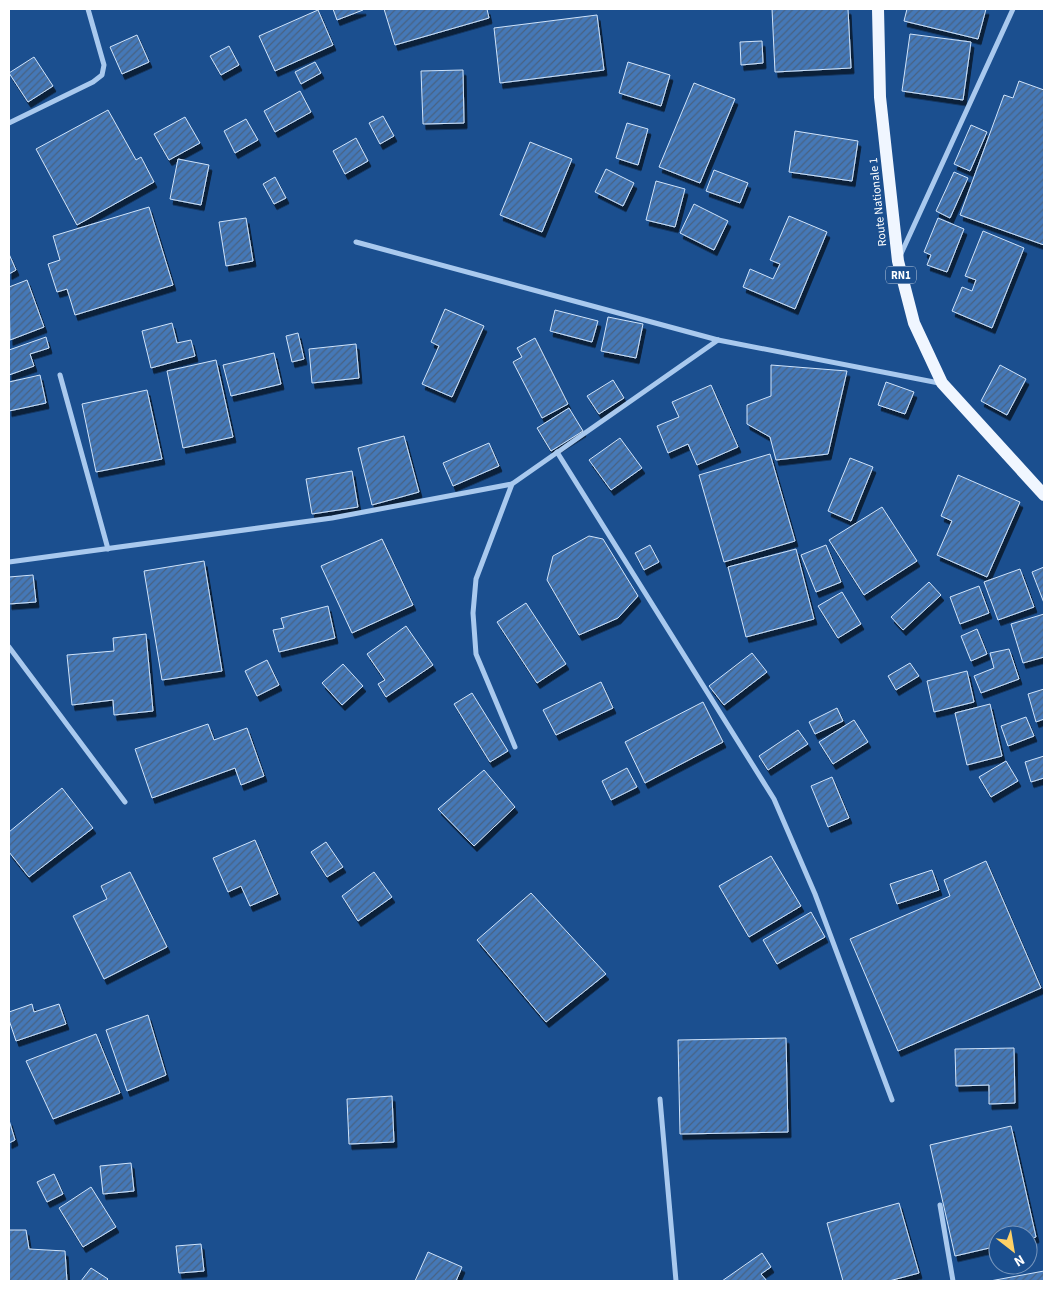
<svg xmlns="http://www.w3.org/2000/svg" width="1053" height="1290" viewBox="0 0 1053 1290" font-family="'Source Sans 3',sans-serif">
	<style>
		.building { fill: url(#building-hatch); stroke: #cfe3fa; filter: url(#shadow) }
		.lines { fill: none; stroke-linecap: round; stroke-linejoin: round }
		.minor { stroke: #a9c9ee; stroke-width: 5 }
		.primary { stroke: #f0f6ff; stroke-width: 12 }
		.labels { text-anchor: middle; dominant-baseline: central; stroke-width: 4; stroke-linejoin: round; paint-order: stroke }
		.shield { fill: #1b4f8f; stroke: #bbcadd; stroke-width: 1 }
		.shield-label { font-size: 11px; font-weight: bold; fill: #fff }
		.street-label { font-size: 12px; fill: #fff; stroke: #1b4f8f }
	</style>
	<defs>
		<pattern id="building-hatch" width="6" height="6" patternUnits="userSpaceOnUse" patternTransform="scale(1.25)"><rect width="6" height="6" fill="#4478b7"/><path d="M-1 1l2-2M0 6l6-6M5 7l2-2" fill="none" stroke="#486282"/></pattern>
		<filter id="shadow"><feDropShadow dx="3" dy="5.5" stdDeviation="0" flood-color="#0009"/></filter>
	</defs>
	<rect width="100%" height="100%" fill="#1b4f8f"/>
	<g class="building">
		<path d="M333,9H363V10L337,20Z"/>
		<path d="M384,9H487L489,18L395,45Z"/>
		<path d="M772,9H848L851,68L775,72Z"/>
		<path d="M907,9H986L978,39L904,21Z"/>
		<path d="M318,10L333,45L275,71L259,36Z"/>
		<path d="M597,15L604,70L500,83L494,28Z"/>
		<path d="M910,34L971,42L963,100L902,91Z"/>
		<path d="M137,35L149,62L122,74L110,47Z"/>
		<path d="M762,41L763,63L741,65L740,42Z"/>
		<path d="M229,46L239,65L221,75L210,56Z"/>
		<path d="M34,57L53,86L28,102L9,73Z"/>
		<path d="M315,62L321,73L301,84L295,72Z"/>
		<path d="M628,62L670,75L661,106L619,93Z"/>
		<path d="M463,70L464,123L423,124L421,71Z"/>
		<path d="M1019,81L1044,90V245L960,215L1004,95L1013,98Z"/>
		<path d="M694,83L735,99L700,183L659,167Z"/>
		<path d="M300,91L311,112L275,132L264,111Z"/>
		<path d="M108,110L136,160L141,157L154,182L77,225L36,149Z"/>
		<path d="M383,116L394,136L380,144L369,123Z"/>
		<path d="M185,117L200,143L169,160L154,134Z"/>
		<path d="M246,119L258,140L235,153L224,131Z"/>
		<path d="M627,123L648,129L638,165L616,158Z"/>
		<path d="M971,125L987,132L970,171L954,164Z"/>
		<path d="M795,131L858,141L852,181L789,172Z"/>
		<path d="M356,138L368,161L345,174L333,151Z"/>
		<path d="M530,142L572,159L542,232L500,215Z"/>
		<path d="M178,159L209,165L201,205L170,199Z"/>
		<path d="M606,169L634,183L623,206L595,192Z"/>
		<path d="M714,170L748,183L740,203L706,191Z"/>
		<path d="M954,172L968,178L950,218L936,211Z"/>
		<path d="M275,177L286,198L274,204L263,184Z"/>
		<path d="M656,181L685,189L675,227L646,220Z"/>
		<path d="M694,204L728,221L714,250L680,233Z"/>
		<path d="M149,207L173,285L75,315L67,289L57,292L48,264L60,260L53,236Z"/>
		<path d="M789,216L827,232L795,309L743,287L750,269L773,279L780,264L770,260Z"/>
		<path d="M246,218L253,261L226,266L219,222Z"/>
		<path d="M938,218L964,229L947,272L927,265L931,255L924,252Z"/>
		<path d="M983,231L1024,248L992,328L952,311L962,287L972,291L976,280L965,276Z"/>
		<path d="M9,254L16,270L9,274Z"/>
		<path d="M27,280L44,327L10,340L9,287Z"/>
		<path d="M445,309L484,326L452,397L422,384L439,346L431,342Z"/>
		<path d="M555,310L598,321L592,342L550,331Z"/>
		<path d="M608,317L643,324L636,358L601,351Z"/>
		<path d="M172,323L177,343L191,340L195,356L151,368L142,331Z"/>
		<path d="M298,333L304,359L292,362L286,336Z"/>
		<path d="M46,337L49,348L30,354L34,366L9,375V350Z"/>
		<path d="M535,338L568,404L542,418L513,362L522,357L517,348Z"/>
		<path d="M356,344L359,378L312,383L309,349Z"/>
		<path d="M274,353L281,384L231,396L223,365Z"/>
		<path d="M216,360L233,437L183,448L167,371Z"/>
		<path d="M771,365L847,371L828,454L776,460L770,437L747,424V405L771,396Z"/>
		<path d="M1000,365L1026,379L1007,415L981,401Z"/>
		<path d="M40,375L46,403L9,411V382Z"/>
		<path d="M613,380L624,398L599,414L587,396Z"/>
		<path d="M886,382L914,392L905,414L878,405Z"/>
		<path d="M711,385L738,447L697,465L688,444L668,453L657,426L679,417L672,402Z"/>
		<path d="M147,390L162,459L96,472L82,404Z"/>
		<path d="M569,408L583,431L551,451L537,428Z"/>
		<path d="M404,436L419,492L372,505L358,448Z"/>
		<path d="M620,438L642,468L611,490L589,460Z"/>
		<path d="M489,443L499,466L453,486L443,463Z"/>
		<path d="M770,454L795,541L724,562L699,475Z"/>
		<path d="M850,458L873,467L851,521L828,511Z"/>
		<path d="M352,471L358,507L312,514L306,479Z"/>
		<path d="M958,475L1020,502L987,577L937,555L952,521L941,516Z"/>
		<path d="M882,507L917,561L864,595L829,540Z"/>
		<path d="M589,536L603,539L638,596L618,618L579,635L547,580L553,556Z"/>
		<path d="M382,539L413,605L352,633L321,566Z"/>
		<path d="M650,545L659,562L644,570L635,553Z"/>
		<path d="M826,545L841,582L816,592L801,555Z"/>
		<path d="M796,549L814,619L746,637L728,567Z"/>
		<path d="M204,561L222,671L162,680L144,571Z"/>
		<path d="M1044,567V603L1032,572Z"/>
		<path d="M1020,569L1034,607L998,620L984,582Z"/>
		<path d="M33,575L36,602L9,604V577Z"/>
		<path d="M929,582L941,595L903,630L891,617Z"/>
		<path d="M979,586L989,613L960,624L950,597Z"/>
		<path d="M842,592L861,624L838,638L818,606Z"/>
		<path d="M526,603L566,664L537,683L497,622Z"/>
		<path d="M328,606L335,638L279,652L273,630L284,628L281,618Z"/>
		<path d="M1044,614V657L1023,663L1011,624Z"/>
		<path d="M406,626L433,665L386,697L378,684L385,680L367,654Z"/>
		<path d="M977,629L987,654L971,661L961,636Z"/>
		<path d="M146,634L153,711L114,715L113,700L72,705L67,655L114,651L113,638Z"/>
		<path d="M1009,649L1019,679L981,693L974,676L994,668L990,653Z"/>
		<path d="M752,653L767,672L724,705L709,686Z"/>
		<path d="M267,660L279,685L257,696L245,671Z"/>
		<path d="M910,663L919,676L896,690L888,676Z"/>
		<path d="M343,664L363,686L342,705L322,683Z"/>
		<path d="M967,671L974,702L934,712L927,681Z"/>
		<path d="M601,682L613,708L556,735L543,710Z"/>
		<path d="M1044,689V719L1036,722L1028,694Z"/>
		<path d="M472,693L508,751L490,762L454,704Z"/>
		<path d="M703,702L723,742L645,783L625,742Z"/>
		<path d="M990,704L1002,756L967,765L955,713Z"/>
		<path d="M837,708L843,721L815,734L809,722Z"/>
		<path d="M1026,717L1034,736L1008,746L1001,726Z"/>
		<path d="M854,720L868,742L833,764L819,742Z"/>
		<path d="M208,724L214,740L247,728L264,776L241,785L235,768L152,798L135,749Z"/>
		<path d="M798,730L808,744L768,770L759,756Z"/>
		<path d="M1044,756V778L1031,782L1025,762Z"/>
		<path d="M1006,761L1018,781L991,797L979,777Z"/>
		<path d="M627,768L637,787L611,800L602,781Z"/>
		<path d="M484,770L515,807L474,846L438,809Z"/>
		<path d="M832,777L849,818L828,827L811,786Z"/>
		<path d="M62,788L93,828L29,877L9,852V832Z"/>
		<path d="M255,840L278,894L250,906L241,886L228,892L213,858Z"/>
		<path d="M326,842L343,867L327,877L311,852Z"/>
		<path d="M771,856L801,906L749,937L719,886Z"/>
		<path d="M986,861L1041,988L898,1051L850,939L950,896L944,880Z"/>
		<path d="M932,870L939,890L897,904L890,884Z"/>
		<path d="M130,872L167,947L104,979L73,916L107,899L101,886Z"/>
		<path d="M374,872L392,897L358,921L342,896Z"/>
		<path d="M531,893L606,974L546,1022L477,940Z"/>
		<path d="M811,912L825,937L777,964L763,940Z"/>
		<path d="M32,1004L34,1012L59,1004L66,1024L16,1041L9,1020V1012Z"/>
		<path d="M148,1015L166,1075L127,1091L106,1030Z"/>
		<path d="M96,1034L120,1093L53,1119L26,1061Z"/>
		<path d="M786,1038L788,1132L680,1134L678,1040Z"/>
		<path d="M1014,1048L1015,1103L989,1104V1085L956,1086L955,1049Z"/>
		<path d="M392,1096L394,1142L349,1144L347,1099Z"/>
		<path d="M9,1120L15,1140L9,1143Z"/>
		<path d="M1011,1126L1036,1237L1028,1239V1235H998V1246L955,1256L930,1145Z"/>
		<path d="M131,1163L134,1191L103,1194L100,1166Z"/>
		<path d="M54,1174L63,1194L47,1202L37,1182Z"/>
		<path d="M91,1187L116,1227L83,1247L59,1208Z"/>
		<path d="M899,1203L919,1273L889,1281H843L827,1223Z"/>
		<path d="M9,1230H26L29,1249L65,1251L67,1281H9Z"/>
		<path d="M201,1244L204,1271L179,1273L176,1246Z"/>
		<path d="M428,1252L462,1267L456,1281H415Z"/>
		<path d="M762,1253L771,1267L761,1274L767,1281H722Z"/>
		<path d="M91,1268L108,1279L106,1281H81Z"/>
		<path d="M1044,1271V1281H990Z"/>
	</g>
	<g class="lines">
		<g class="minor">
			<path d="M9,123L93,82L102,75L104,65L88,9"/>
			<path d="M356,242L718,340L939,383"/>
			<path d="M900,256L1013,9"/>
			<path d="M60,375L108,549"/>
			<path d="M557,452L774,799L815,894L892,1100"/>
			<path d="M9,562L332,518L512,484"/>
			<path d="M9,647L125,802"/>
			<path d="M515,747L476,654L473,613L476,579L512,484L718,340"/>
			<path d="M660,1099L676,1281"/>
			<path d="M940,1205L953,1281"/>
		</g>
		<path class="primary" d="M878,9L880,97L898,261L914,323L942,383L1044,495"/>
	</g>
	<g class="labels">
		<rect class="shield" x="886" y="266.5" width="30" height="17" rx="4"/>
		<g class="shield-label">
			<text x="901" y="275">RN1</text>
		</g>
		<g class="street-label">
			<text transform="translate(878 202) rotate(-96)">Route Nationale 1</text>
		</g>
	</g>
	<rect width="1053" height="1290" fill="none" stroke="#ffffff" stroke-width="20"/>
	<g transform="translate(1013 1250) rotate(149)"><circle r="24" fill="#1b4f8f" stroke="#7695bc"/>
	<path d="M0-4L9 19L0 12L-9 19Z" fill="#ffd166"/>
	<text y="-8" font-size="14" font-weight="bold" text-anchor="middle" fill="#ffffff">N</text>
	</g>
</svg>
